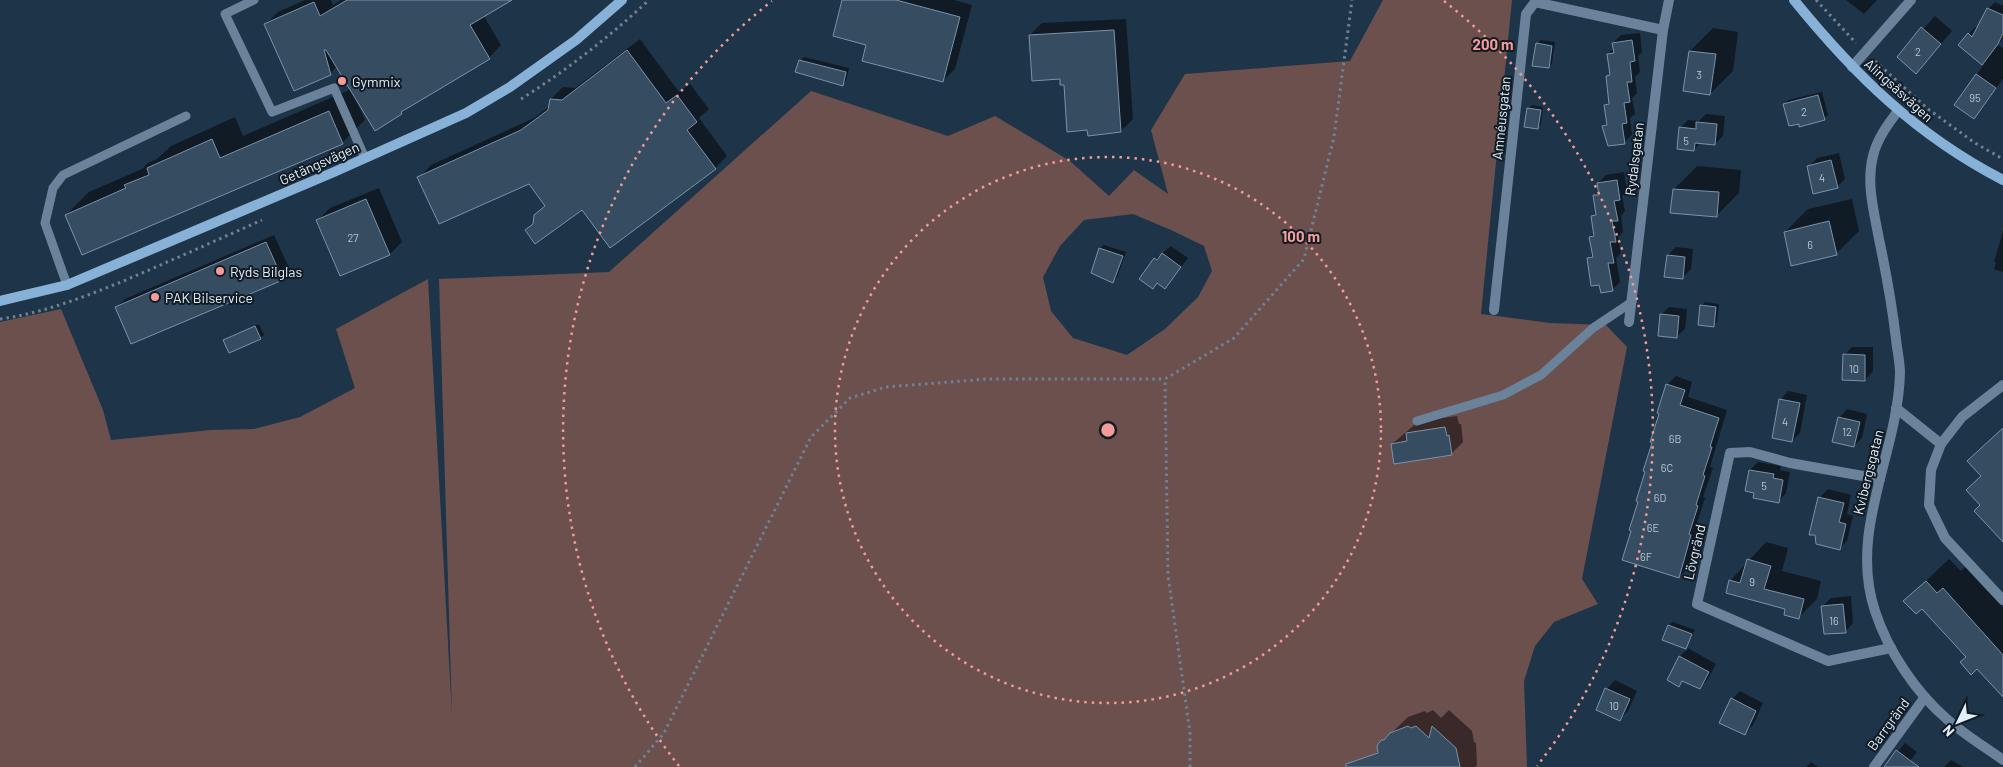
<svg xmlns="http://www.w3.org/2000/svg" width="2003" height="767" viewBox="0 0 2003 767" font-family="Barlow,sans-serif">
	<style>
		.green { fill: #6c504e; fill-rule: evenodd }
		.shadow { fill: #0007 }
		.building { fill: #354c61; stroke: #7a93ab }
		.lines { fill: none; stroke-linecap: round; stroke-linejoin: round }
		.path { stroke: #6f8192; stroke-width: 3; stroke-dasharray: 2.5 4; stroke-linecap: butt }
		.lane { stroke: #6a839b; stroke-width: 9 }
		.street { stroke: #6a839b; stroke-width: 10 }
		.secondary { stroke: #88b1d7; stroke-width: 10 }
		.ring { fill: none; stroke: #f59b98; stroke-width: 2.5; stroke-dasharray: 2.5 5 }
		.poi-dot { fill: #f59b98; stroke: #111b24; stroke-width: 2 }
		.labels { text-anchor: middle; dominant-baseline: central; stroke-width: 4; stroke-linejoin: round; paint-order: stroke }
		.number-label { font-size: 11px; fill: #b6c6d4 }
		.poi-label { font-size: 14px; fill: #e1eefb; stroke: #111b24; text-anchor: start }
		.street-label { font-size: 14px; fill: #e1eefb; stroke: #111b24 }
		.centre { fill: #f59b98; stroke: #111b24; stroke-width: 2.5 }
		.ring-label { font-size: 15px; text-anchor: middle; font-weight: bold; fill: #f59b98; stroke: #111b24; stroke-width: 4; stroke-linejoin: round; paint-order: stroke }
	</style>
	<rect width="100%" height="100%" fill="#1e3448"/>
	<path class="green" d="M1383,0H1512L1481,314L1550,323L1606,325L1627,347L1582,579L1598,604L1554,622L1535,646L1524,681L1527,767H0V322L61,309L103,410L111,440L211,430L254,429L300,417L355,388L336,329L428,279L452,716L439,279L609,272L811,91L948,136L995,116L1070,161L1109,196L1134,170L1168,194L1151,130L1185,74L1350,61ZM1133,214L1171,230L1204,246L1212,271L1198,297L1165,329L1127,355L1073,338L1051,311L1043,277L1060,246L1084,220Z"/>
	<g class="shadow">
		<path d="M305,0H331L333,5L341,0H510L484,16L501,45L489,58L410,105L402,113L356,100L365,120L342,143L66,215L89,192L142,169L148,163L157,159L171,146L235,117L243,136L351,89L337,66L330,74L266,24L278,12Z"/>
		<path d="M843,0H954L972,5L955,69L943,81L868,44Z"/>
		<path d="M1846,0H1877L1864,14Z"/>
		<path d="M1995,2L2003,6V38L1998,45L2003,48V79L1974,118L1956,105L1984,64L1960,45L1975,27L1977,29L1988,9Z"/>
		<path d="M1935,16L1952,31L1916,72L1898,57Z"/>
		<path d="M1126,19L1133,119L1121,131L1088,129L1065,84L1030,35L1042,23Z"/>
		<path d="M1713,28L1738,32L1733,71L1710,94L1690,51Z"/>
		<path d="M1640,33L1642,52L1638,56L1640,72L1635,77L1637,93L1632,98L1635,114L1630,118L1632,135L1624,143L1603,126L1608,122L1606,105L1610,101L1607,77L1611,73L1608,54L1614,48L1613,43L1621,35Z"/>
		<path d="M640,39L679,92L690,84L709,109L699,118L727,156L715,168L582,208L526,230L534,222L535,216L546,205L529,182L419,178L431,165L534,118L550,106L551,99L563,87L575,88Z"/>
		<path d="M1541,40L1555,42L1552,63L1548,67L1537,44Z"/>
		<path d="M804,57L849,68L846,81L842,84L800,61Z"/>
		<path d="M1822,92L1828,115L1824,119L1785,104L1788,100Z"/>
		<path d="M1532,105L1543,107L1541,124L1538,128L1528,109Z"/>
		<path d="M1706,114L1725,116L1723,136L1715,144L1701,142L1694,150L1680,128L1688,120L1699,121Z"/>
		<path d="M1839,153L1845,179L1837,187L1809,166L1817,158Z"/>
		<path d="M1697,166L1741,170L1739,193L1716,216L1674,189Z"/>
		<path d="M1624,172L1627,191L1622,196L1625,211L1621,216L1623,232L1618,237L1621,253L1616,258L1620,282L1612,290L1589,258L1594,253L1591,237L1595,232L1593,216L1597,212L1595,196L1599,191L1598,183L1606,175Z"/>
		<path d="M379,188L402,242L390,254L341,275L318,220L330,208Z"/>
		<path d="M1852,199L1859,231L1836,254L1785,232L1808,209Z"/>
		<path d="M2003,231V272L1994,269L1996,262H1994Z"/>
		<path d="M274,235L290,270L282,278L117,307L125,299Z"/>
		<path d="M1104,245L1126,252L1117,278L1113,281L1092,273L1100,248Z"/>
		<path d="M1171,246L1188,258L1165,288L1158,282L1153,287L1141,279L1155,259Z"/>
		<path d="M1676,247L1693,249L1691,269L1683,277L1668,255Z"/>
		<path d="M1705,302L1719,304L1717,322L1713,326L1701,306Z"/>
		<path d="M1669,307L1687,309L1685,329L1676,337L1661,315Z"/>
		<path d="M259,324L264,335L260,338L225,340L229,337Z"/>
		<path d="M1852,347H1873V371L1865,380L1844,355Z"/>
		<path d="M1676,376L1692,382L1688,397L1727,410L1710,467L1713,468L1703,497L1705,498L1696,526L1698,527L1687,569L1679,577L1640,501L1667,385Z"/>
		<path d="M1788,391L1807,395L1800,433L1792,441L1780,400Z"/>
		<path d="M1847,409L1867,414L1862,438L1854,446L1839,418Z"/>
		<path d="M1457,416L1459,424H1461L1463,442L1451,454L1392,444L1419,421Z"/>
		<path d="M1758,462L1781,466L1780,470L1790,472L1786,493L1778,502L1755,492L1750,470Z"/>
		<path d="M1828,489L1851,495L1847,514L1853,516L1847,541L1839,549L1820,497Z"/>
		<path d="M1766,542L1788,548L1782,571L1821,581L1817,599L1799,617L1787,608L1730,581Z"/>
		<path d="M1949,559L1961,571L1966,566L2003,607V695L1922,607L1905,601Z"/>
		<path d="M1851,596L1853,623L1845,632L1823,606L1831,598Z"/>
		<path d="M1673,622L1695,630L1686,647L1716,664L1708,679L1700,687L1684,680L1679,686L1668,680L1680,656L1688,649L1664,639L1669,625Z"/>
		<path d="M1615,680L1637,691L1628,711L1620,719L1597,709L1607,689Z"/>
		<path d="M1740,691L1763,703L1753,725L1745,733L1732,699Z"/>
		<path d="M1433,710L1441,718L1449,710L1472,731L1474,742L1476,743L1477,765L1475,767H1371L1373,756L1379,750L1378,746L1408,717L1425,711L1427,713Z"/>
		<path d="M1905,743L1917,752L1905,767H1885Z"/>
		<path d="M1951,760L1963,767H1944Z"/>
		<path d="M1811,762L1818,767H1806Z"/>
	</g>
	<g class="building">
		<path d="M347,0H512L470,25L490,59L401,112L402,114L375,131L326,50H324L331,75L294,91L264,24L314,2L320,16Z"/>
		<path d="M842,0H896L960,17L943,82L862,61L866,45L833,36Z"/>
		<path d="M1987,8L2003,15V33L1998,44L1982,65L1958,45L1968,33L1972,37Z"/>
		<path d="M1921,27L1941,44L1916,74L1897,57Z"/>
		<path d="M1114,30L1121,132L1088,136L1087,130L1067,132L1064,85H1060V79L1032,81L1029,35Z"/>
		<path d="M1632,40L1635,61L1630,62L1632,82H1627L1630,102L1624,103L1627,123L1622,124L1625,144L1608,146L1602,126L1607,125L1604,105L1609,104L1606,76L1610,75L1607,54L1614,53L1612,43Z"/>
		<path d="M1536,43L1552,46L1549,68L1532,66Z"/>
		<path d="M627,50L666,103L677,95L697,122L687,130L716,169L610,248L582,210L535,244L525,230L533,224L534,215L545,206L529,184L439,224L417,177L521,130L548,110L550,99L562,100Z"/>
		<path d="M1689,51L1716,54L1710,95L1683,91Z"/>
		<path d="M799,60L846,72L843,86L795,72Z"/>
		<path d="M1976,74L1996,88L1974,119L1954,105Z"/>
		<path d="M1818,95L1825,120L1799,127V124L1789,126L1783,104Z"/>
		<path d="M1527,108L1541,110L1538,129L1524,127Z"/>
		<path d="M329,111L343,144L82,255L65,215L126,188L124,185L149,175L147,168L212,139L220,158Z"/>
		<path d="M1696,122L1717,124L1715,145L1695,143L1694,151L1677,149L1679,127L1696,129Z"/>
		<path d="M1831,160L1838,188L1813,194L1807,166Z"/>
		<path d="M1617,180L1620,200L1614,201L1618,221H1612L1616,242H1610L1614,263H1608L1613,291L1601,293L1599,285L1591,286L1587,258L1593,257L1589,237L1594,236L1591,216L1596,215L1593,195H1599L1597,183Z"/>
		<path d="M1673,189L1719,192L1717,217L1670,213Z"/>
		<path d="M366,199L390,255L340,276L316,220Z"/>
		<path d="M1829,221L1837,255L1791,266L1784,232Z"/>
		<path d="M266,242L283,280L131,344L115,307Z"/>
		<path d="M1099,248L1123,256L1113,283L1091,273Z"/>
		<path d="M1162,253L1181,267L1165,289L1157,283L1153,289L1139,279L1154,258L1157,260Z"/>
		<path d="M1667,255L1685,257L1683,279L1664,277Z"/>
		<path d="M1700,305L1716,307L1714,327L1698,325Z"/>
		<path d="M1660,314L1679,316L1677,338L1658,336Z"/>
		<path d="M255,326L261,339L229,353L223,340Z"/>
		<path d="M1843,354L1865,355V381L1842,380Z"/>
		<path d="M1666,384L1685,390L1680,405L1719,418L1710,447H1712L1703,475L1705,476L1696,505L1698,506L1689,534L1691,535L1679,578L1622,560L1631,531L1629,530L1638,502L1636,501L1645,472L1643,471L1652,443L1650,442L1659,414L1657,413Z"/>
		<path d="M1779,399L1800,403L1792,442L1772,438Z"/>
		<path d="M1838,417L1860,422L1854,447L1832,442Z"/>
		<path d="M1445,427L1447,436L1449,435L1452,455L1394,464L1391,444L1407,441L1406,433Z"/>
		<path d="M2003,428V542L1974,511L1980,505L1966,490L1981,476L1967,461Z"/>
		<path d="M1749,470L1774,474L1773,478L1783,480L1779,503L1753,498L1754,493L1745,491Z"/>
		<path d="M1818,497L1844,503L1839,522L1846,524L1840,550L1816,544L1815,535H1809Z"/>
		<path d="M1747,559L1771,566L1764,589L1804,599L1799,619L1784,615L1785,609L1726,593L1729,580L1740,583Z"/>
		<path d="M1926,581L1937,593L1943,588L2003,655V697L1977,669L1971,675L1960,662L1966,657L1922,609L1916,614L1903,601Z"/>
		<path d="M1843,604L1846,633L1824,634L1821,606Z"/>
		<path d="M1668,625L1692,634L1686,649L1662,640Z"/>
		<path d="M1679,656L1709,672L1700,689L1682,681L1679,687L1667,680Z"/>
		<path d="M1605,688L1630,699L1620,721L1596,710Z"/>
		<path d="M1731,698L1756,711L1745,735L1719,723Z"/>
		<path d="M1408,726L1411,728L1416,726L1429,738L1432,726L1456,748L1460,767H1346V764L1378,753L1377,746L1381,740H1384L1390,733Z"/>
		<path d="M1896,750L1919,767H1884Z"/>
	</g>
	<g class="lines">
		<g class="path">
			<path d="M1816,0L1856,43"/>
			<path d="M1875,61L1928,109L1975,143L2003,159"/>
			<path d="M521,99C567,70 609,37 649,0"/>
			<path d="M0,319C43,313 81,298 121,282C168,262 215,241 262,220"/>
			<path d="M635,767L664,733L811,437L850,398L886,387L987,379H1165"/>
			<path d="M1190,767V733L1168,575L1165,379L1234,338L1304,259L1334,137L1352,0"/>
		</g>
		<g class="lane">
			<path d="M254,0L225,14L272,112L334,88L365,158"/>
			<path d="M67,285L45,223L53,188L63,175L186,116"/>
			<path d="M1417,421L1503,395L1541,375L1593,328L1632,302"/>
		</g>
		<g class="street">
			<path d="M1852,67L1911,0"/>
			<path d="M1898,111C1888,124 1877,139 1873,156C1866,183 1874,212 1879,239C1886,272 1892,305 1896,339C1897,350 1900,362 1900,373C1898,454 1848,530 1875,611C1888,651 1916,693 1948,720C1965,735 1985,747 2003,760"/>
			<path d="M1494,310L1526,14L1535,2L1663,30"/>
			<path d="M1629,322L1663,30L1669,0"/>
			<path d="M1896,408L1941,444L1931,470L1929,505L1945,538L2003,600"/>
			<path d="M1941,444L1962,417L2003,385"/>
			<path d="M1880,479L1790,463L1750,452L1730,453L1697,604L1828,661L1891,648"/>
			<path d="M1874,767L1925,697"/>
		</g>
		<g class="secondary">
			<path d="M1794,0C1855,75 1916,135 2003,180"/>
			<path d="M0,301L67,285L334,172L466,113L510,87L576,40L622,0"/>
		</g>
	</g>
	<g class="ring">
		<circle cx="1108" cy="430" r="273"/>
		<path d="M679 766A545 545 0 0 1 772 1M1444 1A545 545 0 0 1 1537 766"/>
	</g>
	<g class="poi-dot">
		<circle cx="342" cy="81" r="5"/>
		<circle cx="220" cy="271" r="5"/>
		<circle cx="155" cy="297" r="5"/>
	</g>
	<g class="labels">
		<g class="number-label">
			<text x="1918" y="51">2</text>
			<text x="1699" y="74">3</text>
			<text x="1975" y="97">95</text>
			<text x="1804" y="111">2</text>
			<text x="1686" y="140">5</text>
			<text x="1822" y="177">4</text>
			<text x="353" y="237">27</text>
			<text x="1810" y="244">6</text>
			<text x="1854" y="368">10</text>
			<text x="1785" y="421">4</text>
			<text x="1847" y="431">12</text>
			<text x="1675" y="438">6B</text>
			<text x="1667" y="467">6C</text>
			<text x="1764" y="485">5</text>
			<text x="1660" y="497">6D</text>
			<text x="1653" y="527">6E</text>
			<text x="1646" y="556">6F</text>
			<text x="1752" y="581">9</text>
			<text x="1834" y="620">16</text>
			<text x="1614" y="705">10</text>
		</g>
		<g class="poi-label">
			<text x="352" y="81">Gymmix</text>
			<text x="230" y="271">Ryds Bilglas</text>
			<text x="165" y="297">PAK Bilservice</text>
		</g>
		<g class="street-label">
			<text transform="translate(1899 90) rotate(42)">Alingsåsvägen</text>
			<text transform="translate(1501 118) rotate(-84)">Amnéusgatan</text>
			<text transform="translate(1634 159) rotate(-83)">Rydalsgatan</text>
			<text transform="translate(319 163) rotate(-24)">Getängsvägen</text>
			<text transform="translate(1868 472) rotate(-76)">Kvibergsgatan</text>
			<text transform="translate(1694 552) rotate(-77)">Lövgränd</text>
			<text transform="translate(1888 724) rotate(-54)">Barrgränd</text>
		</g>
	</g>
	<circle cx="1108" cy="430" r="8" class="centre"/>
	<g class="ring-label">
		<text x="1493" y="50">200 m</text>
		<text x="1301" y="242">100 m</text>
	</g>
	<g transform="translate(1958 722) rotate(227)" stroke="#111b24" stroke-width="4" paint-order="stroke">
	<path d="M0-4L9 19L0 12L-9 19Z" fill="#e1eefb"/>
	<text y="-8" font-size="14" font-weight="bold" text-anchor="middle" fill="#e1eefb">N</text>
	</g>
</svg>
